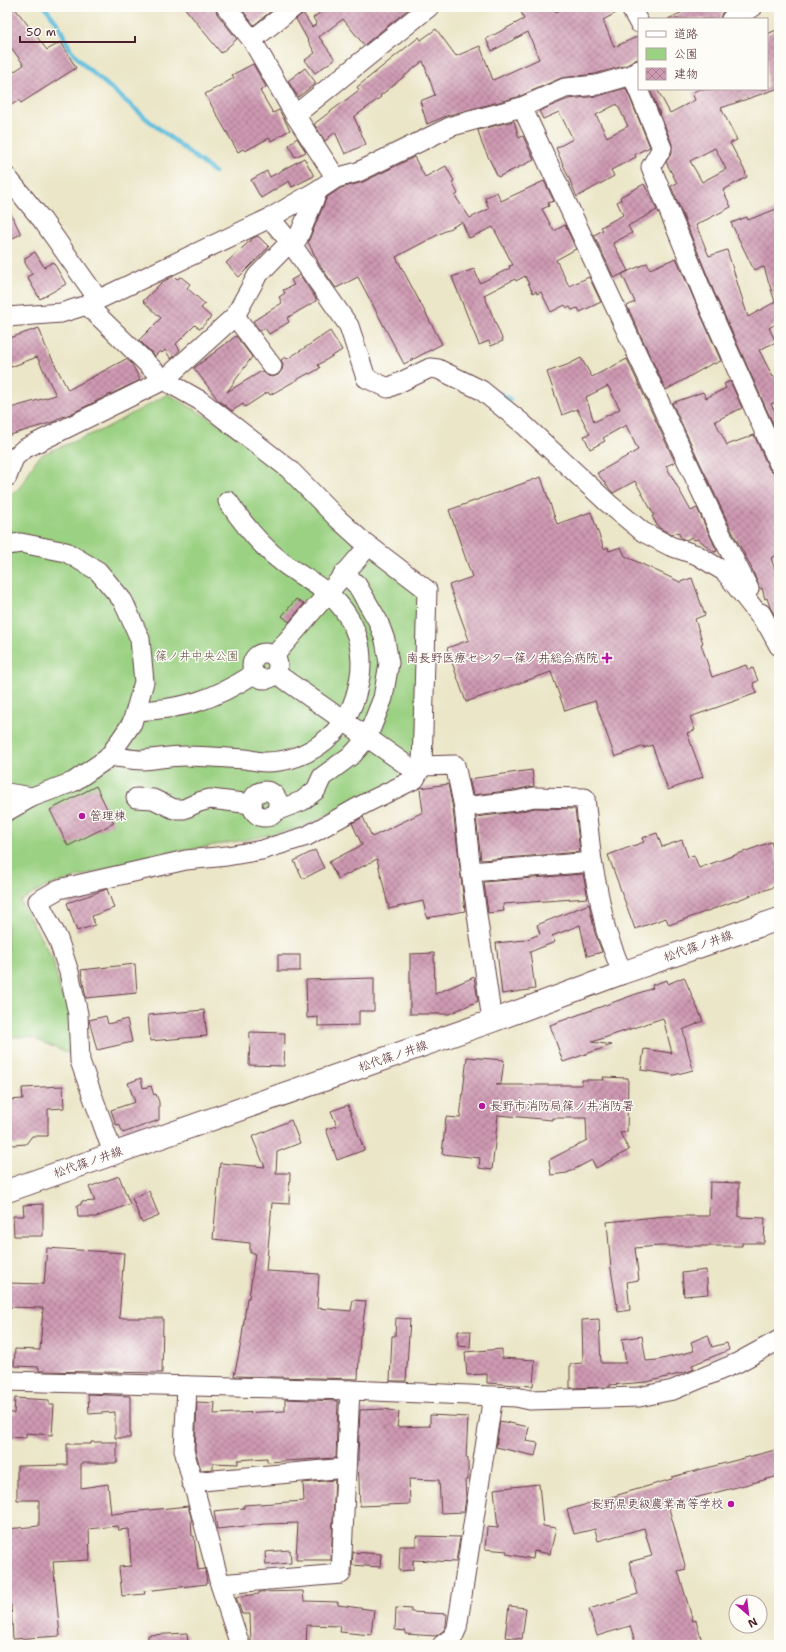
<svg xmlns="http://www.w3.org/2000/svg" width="786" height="1652" viewBox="0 0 786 1652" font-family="'Shantell Sans','Klee One',sans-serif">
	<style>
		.green { fill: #9bd183; stroke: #727857 }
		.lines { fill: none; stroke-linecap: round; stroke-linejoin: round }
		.stream { stroke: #5fbedd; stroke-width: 4.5 }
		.building { fill: url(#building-cross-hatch); fill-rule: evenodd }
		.minor-casing { stroke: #623d43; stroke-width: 21 }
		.major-casing { stroke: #623d43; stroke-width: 24 }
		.minor { stroke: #fff; stroke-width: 19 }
		.major { stroke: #fff; stroke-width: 22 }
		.poi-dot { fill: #b5179e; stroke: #fdfcf7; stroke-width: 1.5 }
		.labels { text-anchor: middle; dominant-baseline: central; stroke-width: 3; stroke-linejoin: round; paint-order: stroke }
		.park-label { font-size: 12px; fill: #625445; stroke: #fdfcf7 }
		.poi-label { font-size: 12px; fill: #4a1f2b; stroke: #fdfcf7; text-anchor: end }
		.street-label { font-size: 12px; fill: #4a1f2b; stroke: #fdfcf7 }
	</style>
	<defs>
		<pattern id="building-cross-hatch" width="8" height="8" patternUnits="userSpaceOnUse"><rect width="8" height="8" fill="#ce9ab2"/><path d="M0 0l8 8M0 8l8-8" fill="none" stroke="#a97d91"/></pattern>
	</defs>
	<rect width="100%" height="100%" fill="#fdfcf7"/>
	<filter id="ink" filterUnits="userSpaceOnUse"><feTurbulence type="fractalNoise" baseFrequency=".025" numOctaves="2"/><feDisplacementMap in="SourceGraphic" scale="8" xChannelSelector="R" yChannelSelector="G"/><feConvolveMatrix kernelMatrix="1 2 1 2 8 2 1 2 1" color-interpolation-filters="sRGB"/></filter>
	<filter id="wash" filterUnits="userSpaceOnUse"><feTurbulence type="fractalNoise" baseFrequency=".012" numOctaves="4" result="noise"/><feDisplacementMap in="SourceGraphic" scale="16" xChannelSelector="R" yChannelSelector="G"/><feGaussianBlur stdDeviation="0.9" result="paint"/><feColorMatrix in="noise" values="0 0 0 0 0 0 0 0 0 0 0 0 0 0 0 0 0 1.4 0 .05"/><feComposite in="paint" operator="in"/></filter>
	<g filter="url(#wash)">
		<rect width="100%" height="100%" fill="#ebe6c8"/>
		<path class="green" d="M168,394L226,428L425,594L418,766L401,779L300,828L250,839L146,857L48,886L20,901L53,960L62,998H70L72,1055L30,1037H7V496C30,486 26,466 43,454L104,429Z"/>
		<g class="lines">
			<g class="stream">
				<path d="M45,7L58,24L70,49L85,66L148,120L214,172"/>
				<path d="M499,393L510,400"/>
			</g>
		</g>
		<g id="blocks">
			<g class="building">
				<path d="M7,7H14L47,50L61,42L76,68L21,103L19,100L7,108V76L24,65L7,42Z"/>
				<path d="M184,7H215L217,14L237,39L221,53Z"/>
				<path d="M240,7H276L254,25Z"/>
				<path d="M327,7H411L364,45L343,19L319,37L335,59L315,73L305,60L315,53L296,19L303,13L312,27L317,24L313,18Z"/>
				<path d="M519,7H554L556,12L566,7H619L620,11L603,20L614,47L639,36V58L627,65L595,74L561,78L518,97L449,115L427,124L420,101L435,95L423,61L380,96L381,97L373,103L354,117L366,144L345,154L335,132L325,141L314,124L359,90L357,87L419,37L421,40L436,29L456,56L480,46L493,80L539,59L528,32L492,51L486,39L524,19Z"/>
				<path d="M693,7H728V8L722,13L720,19H668Z"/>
				<path d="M779,29V88L721,108L737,140L730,143L746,173H745L747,177L723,190L731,207L696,225L709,256L727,250L748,317L775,302L764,267L754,270L731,223L747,217L748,220L779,208V322L769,328L776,342L759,350L773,377L779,375V401L771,404L779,421V437L714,292L671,186L677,183L666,162L672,153V144L650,89H657L670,113L695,100L692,93L699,89H767V34ZM715,148L726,169L702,182L690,161Z"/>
				<path d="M253,64L266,87L260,91L273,113L279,110L290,130L271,141L269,138L245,151L243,149L238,152L205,94L234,78L232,75Z"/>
				<path d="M305,68L316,83L298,97L288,81Z"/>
				<path d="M626,88L650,147L635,154L636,157L611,170L614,176L577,197L556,148L573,139L559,112L543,119L539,111L568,99L598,96ZM617,104L628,126L607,137L596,115Z"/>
				<path d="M514,121L519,138L523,136L534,160L498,177L482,144L478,130Z"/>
				<path d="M297,138L306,152L295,157L289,145Z"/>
				<path d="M414,157L425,177L446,166L454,181L452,182L458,194L455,196L470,218L489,209L485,198L497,192L501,201L544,181L554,201L548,203L549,206L542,209L554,231L565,225L576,249L556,260L569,286L589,277L601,302L580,312L578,308L572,310L570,307L567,308L565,305L551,312L541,292L537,294L536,291L533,293L525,276L516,281L515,279L484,295L503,341L491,346L489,341L479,345L452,277L474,269L480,283L510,268L509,266L513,265L493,227L469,238L462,222L396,257L442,344L404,364L358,277L336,288L319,264L308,242L327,197L341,188L363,182Z"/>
				<path d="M304,158L314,176L292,187L289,181L261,198L251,180L267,171L270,177Z"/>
				<path d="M644,184L657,210L628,226L632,233L613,243L628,271L614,278L594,235L603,230L601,227L623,215L617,202L621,200L620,197Z"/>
				<path d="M7,206L21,234L7,241Z"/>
				<path d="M258,236L269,247L239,277L226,263L253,238Z"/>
				<path d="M35,252L44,267L53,262L66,284L40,299L27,277L32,274L25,263V258Z"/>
				<path d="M676,258L721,361L714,364L713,363L666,390L627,306L635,302L622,274L647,263L650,269Z"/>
				<path d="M300,275L316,299V301L287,318L289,322L269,334L265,328L260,331L253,321L282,303L279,297L285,293L283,290L294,285L291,280Z"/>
				<path d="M174,276L177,279L181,277L190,284L187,288L205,304L201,308L211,317L200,329L195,325L176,344L180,350L171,359L165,350L162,353L160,351L155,356L139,340L161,318L143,301L162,282Z"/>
				<path d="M39,328L45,345L68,390L126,359L132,364L140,380L70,414L57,419V420L53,422L7,436V409L56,395L37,357L11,367L7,356V339Z"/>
				<path d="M330,331L342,350L318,365L320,368L310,374L309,373L270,395L268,392L245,407L243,404L232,411L218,400L194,368L236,336L252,357L227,392L262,371L268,376L273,377L278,375L282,370L283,365L281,360L285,357L287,359L303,349Z"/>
				<path d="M581,358L592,377L627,359L675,462L666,466L691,511L697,508L717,551L714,552L698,539L694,540L692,537L686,540L681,538L678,532L672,535L658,527L652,516L654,515L635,481L613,493L597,473L638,450L626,425L603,438L605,441L590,449L584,436L590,434L577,409L562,415L547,372L567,365ZM608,386L620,409L594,422L586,397Z"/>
				<path d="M730,381L742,408L715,421L727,445L754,435L769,469L773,473L779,475V554L771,558L779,582V623L770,607L767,598L765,599L762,588L760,589L751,567L731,529L672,403L703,392L706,398L726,388L724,384Z"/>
				<path d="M541,477L557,524L591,512L604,549L608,547L609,551L621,547L625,556L680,582L692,578L705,615L695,619L703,643L701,644L712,677L746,665L748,670L753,668L758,681L753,683L757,693L690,717L695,730L687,733L703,777L668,790L652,745L644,748V746L615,757L595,701L565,711L551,672L466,702L447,648L469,640L449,585L472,577L449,510Z"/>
				<path d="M296,599L304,604L289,622L282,616Z"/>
				<path d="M532,770L534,786L514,790L473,795L469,779Z"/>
				<path d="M448,784L453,809L465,911L427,918L423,901L389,909L377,859L338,879L329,862L362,845L352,823L363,817L372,837L423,812L420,789L421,788Z"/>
				<path d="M96,786L114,823L68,846L50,810Z"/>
				<path d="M535,808L575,809L580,852L481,860L476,817L517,812Z"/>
				<path d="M657,833L662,847L682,840L688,857L694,855L699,868L771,842L779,865V885L669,925L666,918L635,929L608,855L644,842L642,838Z"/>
				<path d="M315,850L324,868L303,879L294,861Z"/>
				<path d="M583,874L588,898L503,904L504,911L488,913L484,882Z"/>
				<path d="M107,889L114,908L92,916L95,925L77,931L67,903Z"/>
				<path d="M589,904L595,933L602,952L587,956L580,925L552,936L555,942L530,952L535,989L502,994L496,943L525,940L540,934L537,925Z"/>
				<path d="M434,953L435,994L474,977L478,1001L449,1014H410V954Z"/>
				<rect x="278" y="955" width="22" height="16"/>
				<path d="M135,964L137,993L86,998L81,970Z"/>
				<path d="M684,977L703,1021L683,1030L693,1070L674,1075L641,1070L644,1049L672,1053L663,1018L592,1042L612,1045L563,1062L550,1025L653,988L652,985L667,980L668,984Z"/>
				<path d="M374,978V1011H359V1025L318,1026V1017L307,1018L306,980Z"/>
				<path d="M204,1010L207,1036L150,1041L148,1015Z"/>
				<path d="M106,1016L108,1024L127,1019L132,1042L97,1050L89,1020Z"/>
				<path d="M250,1032L285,1033L284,1066L249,1065Z"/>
				<path d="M467,1057L504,1060L501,1084L496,1085H582V1080H604L603,1077L628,1078L627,1132L620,1133L629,1150L596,1168L592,1160L567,1173L551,1175L549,1160L587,1140L586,1118H552V1120L498,1115L492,1170L479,1168L480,1158L442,1154L446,1117L460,1118Z"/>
				<path d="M141,1078L143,1088L151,1086L154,1095L156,1094L159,1102V1120L123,1133L119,1124L116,1125L111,1110L135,1102L128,1083Z"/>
				<path d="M63,1086L64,1108L48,1109V1136H32L26,1144L13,1145L7,1140V1100L23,1099L22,1088Z"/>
				<path d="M348,1105L364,1150L337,1160L326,1129L337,1126L331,1111Z"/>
				<path d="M291,1120L300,1143L277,1152L276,1173H290L289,1204L272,1203L266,1271L319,1274L317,1308L351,1311L353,1300L366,1301L361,1335H360L358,1379L234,1376L241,1343L247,1298H249L255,1253H250V1243L213,1239L220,1163L265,1167L252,1137Z"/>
				<path d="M119,1176L130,1204L96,1217H78L77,1205H81V1202L95,1201L89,1187Z"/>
				<path d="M710,1182L739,1183V1217L765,1218L764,1243H742V1246H659L635,1248L639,1280L627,1282L630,1310L618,1312L611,1269L607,1222L665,1216H709Z"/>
				<path d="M149,1191L159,1216L142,1223L132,1198Z"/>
				<path d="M43,1204V1236H14L13,1216H24L23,1205Z"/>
				<path d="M47,1248L124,1253L119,1318H163L162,1373L39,1371V1367L14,1366L15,1349L40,1350L43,1308L7,1307V1283L44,1284Z"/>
				<path d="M706,1270L708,1294L684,1296L682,1273Z"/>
				<path d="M396,1318L410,1319L406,1381H390L392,1336H395Z"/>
				<path d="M599,1319L601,1363H626L622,1339L642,1336L646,1361L658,1360L694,1351L691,1342L708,1335L712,1347L727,1343L729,1350L692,1365L694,1369L687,1372L647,1382L610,1385V1387L570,1388V1364L583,1363L582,1320Z"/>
				<path d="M458,1331H471L470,1347L458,1346Z"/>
				<path d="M502,1349V1358L535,1360L533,1386L487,1383V1374L467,1375L465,1352Z"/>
				<path d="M88,1394L130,1396V1438H115V1412L89,1414Z"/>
				<path d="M15,1398L49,1400V1405H54L52,1435L26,1433V1438L7,1437V1411L14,1414Z"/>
				<path d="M285,1399L338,1401L336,1458L267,1462V1458L238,1460V1464L213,1463V1469L201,1470L195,1449L197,1402L215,1403L214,1414L285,1411Z"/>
				<path d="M385,1409L399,1412L397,1427L430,1426V1415L468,1417L466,1458H468V1480H465L466,1498L464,1512L441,1513L439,1480L409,1479L410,1504L360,1506L358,1456L360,1410Z"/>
				<path d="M500,1421L529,1427L526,1441L538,1443L535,1456L496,1447Z"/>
				<path d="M91,1442H117V1463H81V1488L108,1484L111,1514L188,1506L191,1517L192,1536H194L198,1570L205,1569L207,1584L144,1591L145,1594L122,1596L119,1567L131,1566L129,1529L118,1530L117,1526L89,1529L90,1560L53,1562L60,1636L13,1639L11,1605H7V1529L39,1526V1500H17V1466L67,1465V1444H91Z"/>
				<path d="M779,1449V1476L668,1505L686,1569L678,1571L693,1621L696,1620L703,1645H636L630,1626L597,1636L589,1609L638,1594L629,1562L652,1556L644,1528L598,1541L595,1529L574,1534L567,1510L672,1479V1477Z"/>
				<path d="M335,1480L331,1560H296L298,1523L265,1524L217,1529L214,1511L244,1508V1505L304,1501L303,1483Z"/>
				<path d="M539,1484L543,1526L556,1528L550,1554L534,1551L533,1559L507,1554V1551L485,1549L487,1527L498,1528L494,1489Z"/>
				<path d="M416,1536L460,1537L456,1562L413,1560V1570L399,1571L400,1546H416Z"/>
				<path d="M290,1550L291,1563L266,1565L265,1552Z"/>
				<path d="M353,1552L381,1554L380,1567L352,1565Z"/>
				<path d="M303,1591L304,1601L338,1602V1605L374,1610L371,1635L340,1632L341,1626L307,1625L306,1645L251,1644L250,1614H242L236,1597L259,1594V1592Z"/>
				<path d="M509,1606L526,1608L522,1639L505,1637Z"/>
				<path d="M396,1608L411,1609V1612L447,1614L446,1625L444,1630L436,1636L406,1634V1631L395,1630Z"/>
				<path d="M187,1633L188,1645H148V1635Z"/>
			</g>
		</g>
	</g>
	<g filter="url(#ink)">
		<use href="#blocks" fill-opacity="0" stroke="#623d43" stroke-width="1"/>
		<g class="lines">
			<g class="minor-casing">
				<g id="minor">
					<path d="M226,7L252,40L295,115L336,178"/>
					<path d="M630,7L639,23"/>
					<path d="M731,19L753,7"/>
					<path d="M252,40L294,7"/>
					<path d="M632,75L662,148L651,167L704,296L779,464"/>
					<path d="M522,107L721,534L749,589"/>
					<path d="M295,115L429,7"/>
					<path d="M7,177L43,221L98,299"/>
					<path d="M270,218L290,242L349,326L366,378L388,388L430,368L438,369L481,390L522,423L609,504L643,532L670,546L697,555L725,572L766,624"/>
					<path d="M87,305L164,380L201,401L289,469L337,518L359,538L427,590L422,766L415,779L366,803L307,836L262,850L227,856L186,860L59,889L38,901L58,939L69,972L78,1014L80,1061L113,1153"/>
					<path d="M235,316L272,366"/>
					<path d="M7,317L61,313L87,305L270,218L318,190L336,178L358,172L452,126L522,107L565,88L597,85L632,75L639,70"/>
					<path d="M7,477L14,458L24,449L164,380L235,316L257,276L290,242L298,238L318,190"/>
					<path d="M7,545L21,543L66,552L98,571L123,601L140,639L144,682L132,723L108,758L73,782L32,797L7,793"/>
					<path d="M761,613L779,646"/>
					<circle cx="265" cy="666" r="13"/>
					<path d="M274,656L365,550"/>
					<path d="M277,674L418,773"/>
					<path d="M136,711C185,709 213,700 254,674"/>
					<path d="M109,756C120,757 132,760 142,760C156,759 170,756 185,756C204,756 225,758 245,759C252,760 259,762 266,762C308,762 347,732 357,691C364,665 362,638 347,615C330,588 306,581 282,562C260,545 243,524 228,501"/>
					<path d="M422,766L455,765L464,807L471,872L492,1021"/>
					<circle cx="265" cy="804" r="13"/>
					<path d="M136,798L153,799L174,809H184L199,802L210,799L252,804"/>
					<path d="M464,807L516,801L534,797L585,798L592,862L606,931L622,973"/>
					<path d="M278,808L281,809L302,801L316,790L322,777L353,754L367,738L383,698L389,663L385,640L378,621L357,585L344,573"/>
					<path d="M7,811L32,797"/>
					<path d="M471,872L592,862"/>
					<path d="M7,1381L350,1390L516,1397L530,1400L639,1397L673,1390L737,1363L779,1340"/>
					<path d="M187,1386L184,1450L220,1584L240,1645"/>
					<path d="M191,1482L346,1468"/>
					<path d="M220,1584L341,1574L350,1390"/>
					<path d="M442,1645L453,1637L457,1628L493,1396"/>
				</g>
			</g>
			<g class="major-casing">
				<path id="major" d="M7,1191L492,1021L622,973L779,919"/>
			</g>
			<use href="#minor" class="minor"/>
			<use href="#major" class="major"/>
		</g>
	</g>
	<g class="poi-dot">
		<path d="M605 652h4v4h4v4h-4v4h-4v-4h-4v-4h4z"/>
		<circle cx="82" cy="816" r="4"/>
		<circle cx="482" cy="1106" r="4"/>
		<circle cx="731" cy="1504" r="4"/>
	</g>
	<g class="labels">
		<g class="park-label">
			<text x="197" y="656">篠ノ井中央公園</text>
		</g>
		<g class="poi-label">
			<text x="598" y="658">南長野医療センター篠ノ井総合病院</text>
			<text x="90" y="816" text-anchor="start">管理棟</text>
			<text x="490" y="1106" text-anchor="start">長野市消防局篠ノ井消防署</text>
			<text x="723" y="1504">長野県更級農業高等学校</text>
		</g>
		<g class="street-label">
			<text transform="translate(698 946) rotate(-19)">松代篠ノ井線</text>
			<text transform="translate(393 1056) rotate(-19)">松代篠ノ井線</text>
			<text transform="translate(88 1162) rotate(-19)">松代篠ノ井線</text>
		</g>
	</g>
	<rect width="786" height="1652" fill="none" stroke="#fdfcf7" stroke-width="24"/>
	<rect x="638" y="18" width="130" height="72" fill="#fdfcf7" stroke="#b5a4a5"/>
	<rect x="646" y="31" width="20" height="6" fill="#ffffff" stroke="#b5a4a5"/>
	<text x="674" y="38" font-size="12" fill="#4a1f2b">道路</text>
	<rect x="646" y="48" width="20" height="12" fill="#9bd183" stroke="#b5a4a5"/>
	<text x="674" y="58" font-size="12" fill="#4a1f2b">公園</text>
	<rect x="646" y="68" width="20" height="12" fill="url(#building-cross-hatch)" stroke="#b5a4a5"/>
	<text x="674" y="78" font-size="12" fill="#4a1f2b">建物</text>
	<g transform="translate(748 1614) rotate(152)"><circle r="19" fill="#fdfcf7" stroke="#b5a4a5"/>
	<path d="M0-3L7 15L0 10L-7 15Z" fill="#b5179e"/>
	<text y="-6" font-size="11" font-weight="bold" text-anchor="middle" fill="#4a1f2b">N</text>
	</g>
	<path d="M20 36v6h115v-6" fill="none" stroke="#4a1f2b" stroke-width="2"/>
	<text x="26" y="36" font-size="12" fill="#4a1f2b" stroke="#fdfcf7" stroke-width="3" paint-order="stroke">50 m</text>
</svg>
